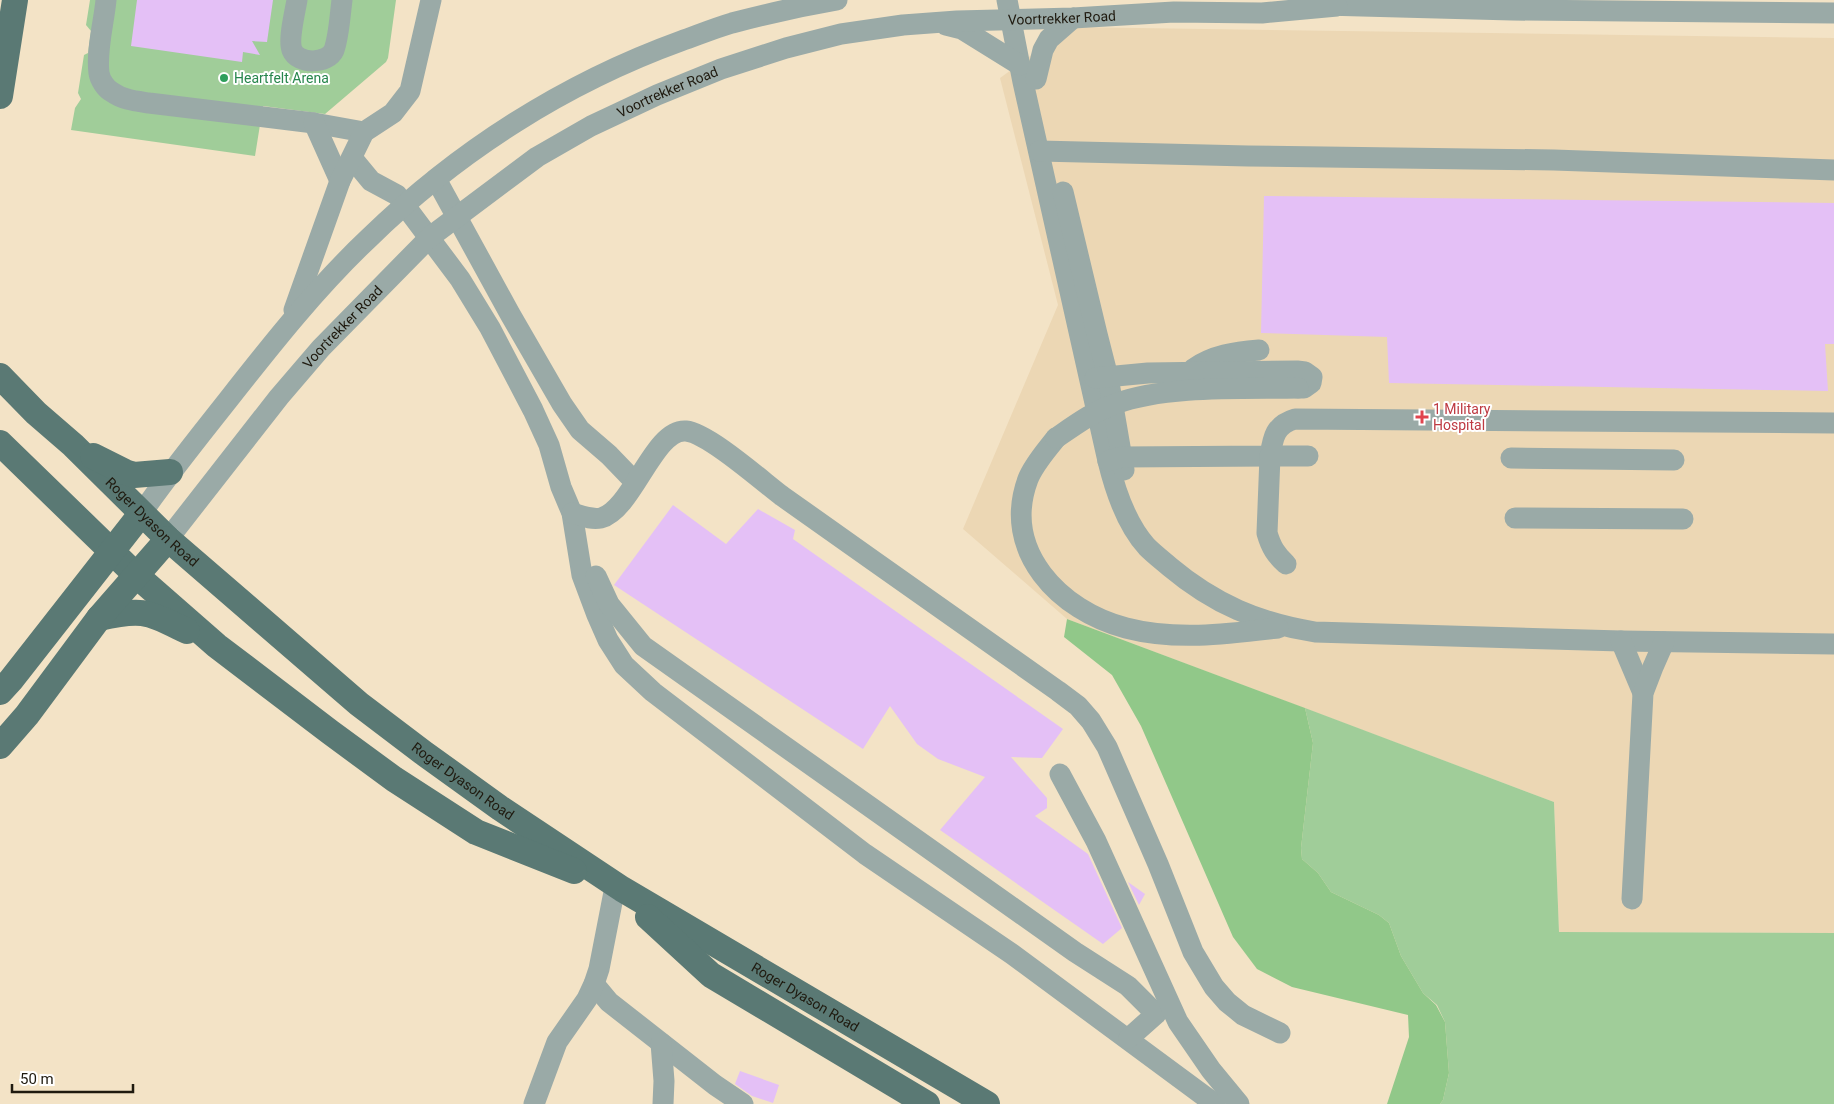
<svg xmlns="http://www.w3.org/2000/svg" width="1834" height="1104" viewBox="0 0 1834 1104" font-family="Roboto,sans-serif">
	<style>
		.built { fill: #ecd7b4 }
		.green { fill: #a0cd99 }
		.forest { fill: #91c889 }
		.building { fill: #e4c0f6 }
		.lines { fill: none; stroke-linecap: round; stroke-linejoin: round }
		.minor { stroke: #9aaaa7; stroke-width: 21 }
		.major { stroke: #5a7974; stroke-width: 26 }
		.minor-bridge { stroke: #9aaaa7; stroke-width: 21 }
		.leisure-dot { fill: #2e9e5b; stroke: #fff; stroke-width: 2 }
		.health-dot { fill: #e0444e; stroke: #fff; stroke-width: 2 }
		.labels { text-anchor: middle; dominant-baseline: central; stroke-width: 4; stroke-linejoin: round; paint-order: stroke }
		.street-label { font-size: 14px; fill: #1f1a0f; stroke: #fff }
		.leisure-label { font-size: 14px; fill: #27864d; stroke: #fff; text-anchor: start }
		.health-label { font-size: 14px; fill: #be3a42; stroke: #fff; text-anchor: start }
	</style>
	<rect width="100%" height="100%" fill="#f3e3c6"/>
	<path class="built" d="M1070,27L1834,38V933L1559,932L1554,802L1067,619L963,529L1058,305L1000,78Z"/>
	<g class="green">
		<path d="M90,0H396L388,58L386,62L325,114L263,106L255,156L71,130L75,108L81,99L78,93L84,55L88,53L91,31L86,25Z"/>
		<path d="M1305,708L1554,802L1559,932L1834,933V1104H1440L1443,1100L1449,1073L1445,1022L1437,1005L1423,993L1401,956L1389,923L1379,915L1331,892L1318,873L1302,859L1301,848L1313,743Z"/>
	</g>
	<path class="forest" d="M1067,619L1305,708L1313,743L1301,848L1302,859L1318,873L1331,892L1379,915L1389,923L1401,956L1423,993L1436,1005L1445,1022L1449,1073L1443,1100L1440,1104H1387L1409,1037L1408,1015L1292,987L1257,969L1233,937L1141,726L1112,675L1064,637Z"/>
	<g class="building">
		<path d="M137,0H273L267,42L252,41L260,55L243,52L242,62L131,46Z"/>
		<path d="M1264,196L1834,203V344H1825L1828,391L1389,383L1387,337L1261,333Z"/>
		<path d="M673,505L726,544L758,509L795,530L793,539L1063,729L1042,758L1011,757L1047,798V808L1035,816L1088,854L1122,928L1103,944L940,830L985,777L938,759L917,744L890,706L863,749L614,585Z"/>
		<path d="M1128,882L1145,894L1139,905Z"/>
		<path d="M740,1071L779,1085L773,1103L752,1096L735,1084Z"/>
	</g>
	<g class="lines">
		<g class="minor">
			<path d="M106,0C104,22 96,51 99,73C100,80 106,89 112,92C123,100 136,101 149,103L314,123L364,132"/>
			<path d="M297,0C295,12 288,40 292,50C298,65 328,64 334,50C339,36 340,15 342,0"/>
			<path d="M1007,0L1023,82L1108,461C1115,490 1126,524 1147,547C1154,554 1163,561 1170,567C1214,604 1259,623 1315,632L1621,641L1834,644"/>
			<path d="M1324,5L1512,10L1834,13"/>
			<path d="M946,25L962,29L1020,65"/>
			<path d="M1036,79L1043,50L1049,39L1073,18"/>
			<path d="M314,123L340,181"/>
			<path d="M1039,151L1248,156L1554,160L1834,170"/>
			<path d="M352,158L371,181L397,195L460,279L490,328L533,410L549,445L561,487L572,513L582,575L597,615L608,640L624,665L653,692L865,854L1012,954L1215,1104"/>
			<path d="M436,179L510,314L562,404L580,430L609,455L635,482"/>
			<path d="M1063,192L1097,334L1108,377L1124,470"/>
			<path d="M294,310L340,181L364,132L393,113L410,91L431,0"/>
			<path d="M1193,369C1213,355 1235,352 1259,350"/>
			<path d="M1095,378L1148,373L1297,371L1305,372L1312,377L1311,383L1304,388H1298"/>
			<path d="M1056,438C1046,451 1034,464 1028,479C1001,551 1060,611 1126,628C1176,641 1228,634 1278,628"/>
			<path d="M1511,458L1674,460"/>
			<path d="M1108,461L1122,457L1270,456C1273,437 1275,425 1295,419L1834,423"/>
			<path d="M572,513C582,516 591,520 601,518C633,509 654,428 686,431C708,433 762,481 782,496C874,561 965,626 1058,691L1078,706L1091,721L1107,747L1158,864L1193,952L1214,987L1227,1002L1243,1015L1280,1033"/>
			<path d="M141,514C168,475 198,438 228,400C272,344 317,287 369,238C458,151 565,83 681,41C698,35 715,28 732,23C766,14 802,6 837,0"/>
			<path d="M1515,518L1683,519"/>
			<path id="s1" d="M168,539L279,397L321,348L430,237L537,157L591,126L657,95L721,69L786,48L841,34L903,25L957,21L1073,18L1174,12L1262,13L1337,6"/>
			<path d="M1286,564C1276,555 1271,547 1267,533L1270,456H1308"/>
			<path d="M596,576L609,604L643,646L1075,952L1128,986L1156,1014L1129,1038"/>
			<path d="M1621,641L1643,693"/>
			<path d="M1060,774L1096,841L1178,1022L1211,1070L1239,1104"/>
			<path d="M1632,899L1643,693L1653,667L1664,642"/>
			<path d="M594,984L609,1002L715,1085L743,1104"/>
			<path d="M661,1043L664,1081L663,1104"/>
			<path d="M534,1104L557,1042L587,999L594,984L599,969L615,887"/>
		</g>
		<g class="major">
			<path d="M0,96L15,0"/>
			<path id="s2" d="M0,376L36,413L73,445L168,539L359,704L425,754L500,808L622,889L987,1104"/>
			<path d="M0,443L137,576L217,646L330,732L394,779L476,832L574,871"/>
			<path d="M93,456L125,472L134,475L170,472"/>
			<path d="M99,618C144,608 147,612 187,631"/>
			<path d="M0,692L11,680L141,514"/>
			<path d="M0,746L27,715L99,618L168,539"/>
			<path d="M648,917L711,975L927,1104"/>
		</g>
		<path class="minor-bridge" d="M1056,438C1075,425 1094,411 1115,404C1166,385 1244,389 1298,388"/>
	</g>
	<circle class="leisure-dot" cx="224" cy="78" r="5"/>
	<path class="health-dot" d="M1419.5 409.5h5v5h5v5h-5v5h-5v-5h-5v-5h5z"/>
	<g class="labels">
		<g class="street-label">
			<text stroke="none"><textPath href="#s1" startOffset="1085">Voortrekker Road</textPath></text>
			<text stroke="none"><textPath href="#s1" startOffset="680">Voortrekker Road</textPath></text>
			<text stroke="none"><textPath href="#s1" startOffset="275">Voortrekker Road</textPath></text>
			<text stroke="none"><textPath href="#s2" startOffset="211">Roger Dyason Road</textPath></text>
			<text stroke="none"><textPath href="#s2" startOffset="616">Roger Dyason Road</textPath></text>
			<text stroke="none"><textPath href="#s2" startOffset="1021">Roger Dyason Road</textPath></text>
		</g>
		<g class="leisure-label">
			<text x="234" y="78">Heartfelt Arena</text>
		</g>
		<g class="health-label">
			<text x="1433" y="409">1 Military<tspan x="1433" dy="16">Hospital</tspan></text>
		</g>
	</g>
	<path d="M12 1084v8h121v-8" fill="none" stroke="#1f1a0f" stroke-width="2.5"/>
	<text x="20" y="1084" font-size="15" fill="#1f1a0f" stroke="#ffffff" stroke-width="4" paint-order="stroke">50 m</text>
</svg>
